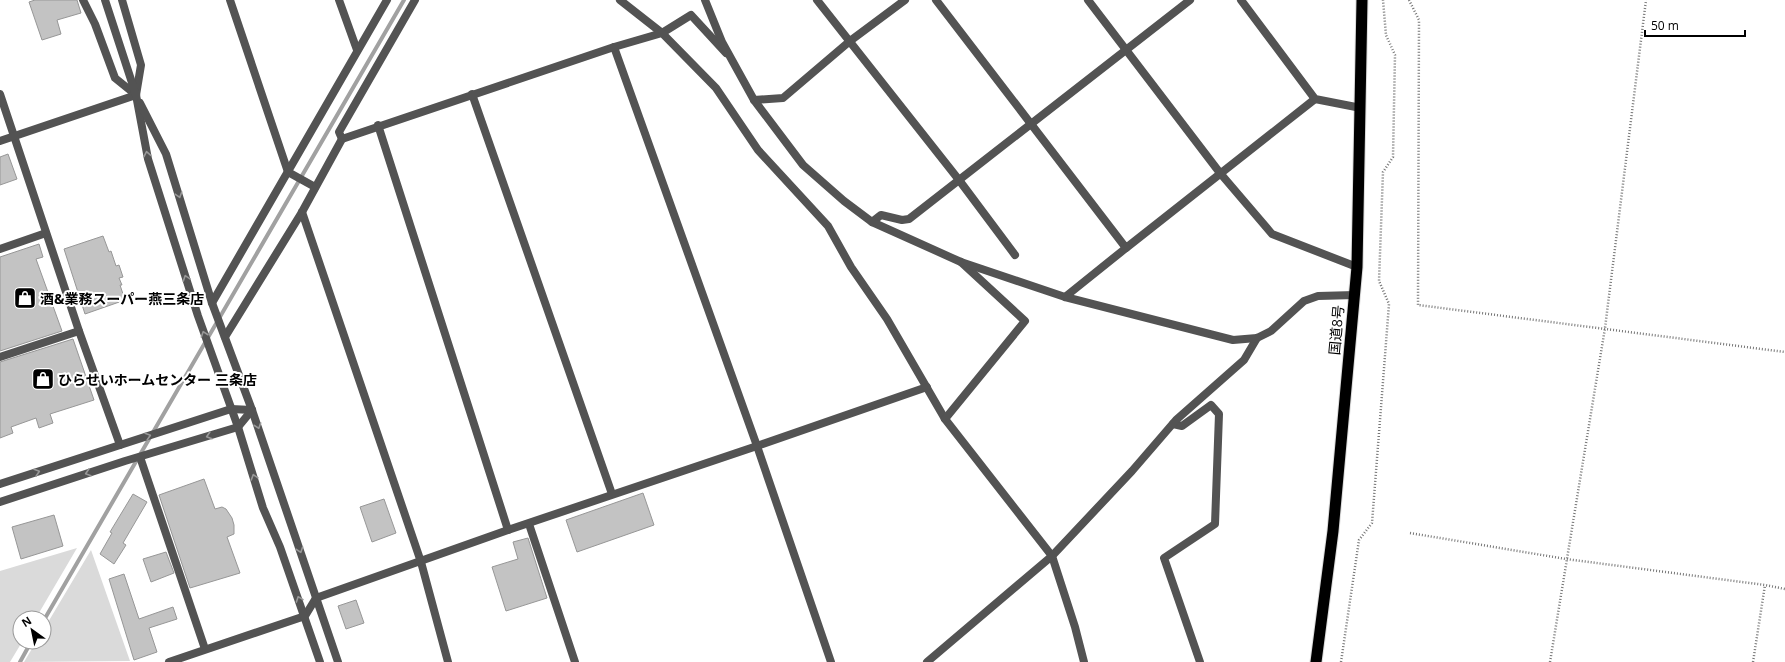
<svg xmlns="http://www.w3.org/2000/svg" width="1785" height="662" viewBox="0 0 1785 662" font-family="'Open Sans','Noto Sans JP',sans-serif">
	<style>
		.green { fill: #dadada }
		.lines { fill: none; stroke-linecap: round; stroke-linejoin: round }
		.stream { stroke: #a1a1a1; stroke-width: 4 }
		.building { fill: #c3c3c3; stroke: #979797 }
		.trunk-casing { stroke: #dbdbdb; stroke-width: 13 }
		.path { stroke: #757575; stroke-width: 2.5; stroke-dasharray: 1 2; stroke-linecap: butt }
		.minor { stroke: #535353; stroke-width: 8 }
		.tertiary { stroke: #535353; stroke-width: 8 }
		.trunk { stroke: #000; stroke-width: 11 }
		.oneway { stroke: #989898 }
		.labels { text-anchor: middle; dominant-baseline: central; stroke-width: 4; stroke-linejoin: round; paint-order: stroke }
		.poi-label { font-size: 14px; font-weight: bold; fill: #000; stroke: #fff; text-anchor: start }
		.street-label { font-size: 14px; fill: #000; stroke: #fff }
	</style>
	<rect width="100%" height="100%" fill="#fff"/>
	<g class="green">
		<path d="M77,548L36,618H20V642H22L10,662H0V571Z"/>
		<path d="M91,550L130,661L24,662L36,642H44V629Z"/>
	</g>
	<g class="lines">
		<g class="stream">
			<path d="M44,620L404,0"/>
			<path d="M20,662L31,642"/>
		</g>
	</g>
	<g class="building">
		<path d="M35,0H77L81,13L57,20L61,34L42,40L29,2Z"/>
		<path d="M8,154L17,179L0,185V157Z"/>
		<path d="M103,236L109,252L111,251L116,266L119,265L123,277L119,278L122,285H120L125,300L85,314L64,249Z"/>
		<path d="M39,244L43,257L36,259L62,331L0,351V257Z"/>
		<path d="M73,339L94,400L50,414L53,423L39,428L36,418L11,427L13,433L0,438V362Z"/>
		<path d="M204,479L215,509L222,507L226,509L232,518L234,525V534L227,537L240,573L190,588L159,495Z"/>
		<path d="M643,493L654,525L577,552L566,520Z"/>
		<path d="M133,494L147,502L123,543L126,545L114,564L100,554L112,533L110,532Z"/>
		<path d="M384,499L396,533L372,542L360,507Z"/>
		<path d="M54,515L63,546L21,559L12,527Z"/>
		<path d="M528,538L547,598L506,611L492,567L518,559L513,542Z"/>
		<path d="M166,552L174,573L151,582L143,559Z"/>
		<path d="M124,574L139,619L173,607L177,619L149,628L157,652L134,660L109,579Z"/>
		<path d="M356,600L364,623L346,629L338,606Z"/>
	</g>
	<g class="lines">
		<g class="trunk-casing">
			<path id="trunk" d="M1316,662L1333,531L1357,267L1362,0"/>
		</g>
		<g class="path">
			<path d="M1409,0L1419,20L1418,305L1785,352"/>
			<path d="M1410,533L1566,559L1765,585L1785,589"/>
			<path d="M1341,662L1359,540L1372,523L1389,304L1379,281L1383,172L1393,157L1395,55L1386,35L1383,0"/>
			<path d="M1550,662L1605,328L1646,0"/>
			<path d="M1753,662L1765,585"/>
		</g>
		<g class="minor">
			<path d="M83,0L95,24L115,78L136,95"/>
			<path d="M122,0L141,65L136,95"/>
			<path d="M230,0L288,172L315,187"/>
			<path d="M339,0L357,50"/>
			<path d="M620,0L662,33L691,15L726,53"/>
			<path d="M817,0L959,180L1015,255"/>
			<path d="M936,0L1126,248L1315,99"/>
			<path d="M1088,0L1220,173L1272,234L1357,267"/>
			<path d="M1241,0L1315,99L1361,108"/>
			<path d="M614,47L757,446L831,662"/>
			<path d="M0,94L79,331L120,445"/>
			<path d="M472,94L612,494"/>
			<path d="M754,100L783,98L850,41L905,0"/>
			<path d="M378,125L508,530"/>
			<path d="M342,139L339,132L415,0"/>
			<path d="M0,141L136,95"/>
			<path d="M302,212L421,562L448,662"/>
			<path d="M872,222L881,215L902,220L909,219L1190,0"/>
			<path d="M0,249L46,233"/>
			<path d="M1065,297L1126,248"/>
			<path d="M212,303L387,0"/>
			<path d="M225,337L302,212L342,139L614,47L662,33L716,88L758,150L828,226L851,267L887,319L945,419L1052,556L1075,627L1084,662"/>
			<path d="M0,357L79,331"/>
			<path d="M945,419L1025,321L961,262"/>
			<path d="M1173,424L1182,426L1211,405L1219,414L1215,524L1164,558L1200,662"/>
			<path d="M140,457L205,649"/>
			<path d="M529,524L575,662"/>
			<path d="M169,662L305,616L316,598L508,530L757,446L927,387"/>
			<path d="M927,662L1052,556L1132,471L1176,420L1244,360L1257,338"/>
		</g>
		<g class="tertiary">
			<path d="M105,0L136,95L148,159L198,316L238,427L263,508L280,547L320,662"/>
			<path d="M705,0L722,42L754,100L803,165L844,201L872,222L961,262L1065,297L1233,340L1257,338L1271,331L1304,301L1318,296L1355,295"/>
			<path d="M140,103L166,154L212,303L252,410L338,662"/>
			<path d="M0,484L231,409L252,410"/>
			<path d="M0,502L125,461L238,427L252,410"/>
		</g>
		<use href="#trunk" class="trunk"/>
	</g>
	<defs><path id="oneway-chevron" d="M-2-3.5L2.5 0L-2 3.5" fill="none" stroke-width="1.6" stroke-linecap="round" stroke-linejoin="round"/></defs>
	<g class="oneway">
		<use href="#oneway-chevron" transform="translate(147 154) rotate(-101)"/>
		<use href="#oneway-chevron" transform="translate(179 195) rotate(73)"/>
		<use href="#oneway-chevron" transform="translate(186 278) rotate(-108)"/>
		<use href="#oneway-chevron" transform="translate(204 334) rotate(-109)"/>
		<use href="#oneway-chevron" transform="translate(258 426) rotate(71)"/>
		<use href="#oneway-chevron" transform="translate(148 436) rotate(-17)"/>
		<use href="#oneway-chevron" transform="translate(209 436) rotate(163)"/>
		<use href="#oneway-chevron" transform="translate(37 472) rotate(-18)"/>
		<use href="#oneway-chevron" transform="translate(88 473) rotate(162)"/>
		<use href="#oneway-chevron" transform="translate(254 477) rotate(-107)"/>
		<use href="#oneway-chevron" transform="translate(300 550) rotate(71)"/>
		<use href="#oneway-chevron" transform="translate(299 599) rotate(-110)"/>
	</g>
	<defs>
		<g id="shop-square" transform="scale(1.15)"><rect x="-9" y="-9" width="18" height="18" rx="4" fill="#000" stroke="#fff"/><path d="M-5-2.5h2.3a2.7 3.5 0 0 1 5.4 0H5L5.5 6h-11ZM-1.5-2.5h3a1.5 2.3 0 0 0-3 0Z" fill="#fff"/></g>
	</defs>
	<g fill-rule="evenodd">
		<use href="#shop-square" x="25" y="298"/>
		<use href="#shop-square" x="43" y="379"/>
	</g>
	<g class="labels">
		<g class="poi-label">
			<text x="40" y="298">酒&amp;業務スーパー燕三条店</text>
			<text x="58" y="379">ひらせいホームセンター 三条店</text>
		</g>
		<g class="street-label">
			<text transform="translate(1336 330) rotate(-85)">国道8号</text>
		</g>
	</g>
	<g transform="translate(32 630) rotate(327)"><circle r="19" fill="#ffffff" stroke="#999999"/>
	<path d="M0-3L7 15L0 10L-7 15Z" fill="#000000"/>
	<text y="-6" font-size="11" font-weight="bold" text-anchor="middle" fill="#000000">N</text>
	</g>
	<path d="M1645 30v6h100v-6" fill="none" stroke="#000000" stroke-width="2"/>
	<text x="1651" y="30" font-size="12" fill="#000000" stroke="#ffffff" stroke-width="3" paint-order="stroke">50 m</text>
</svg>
